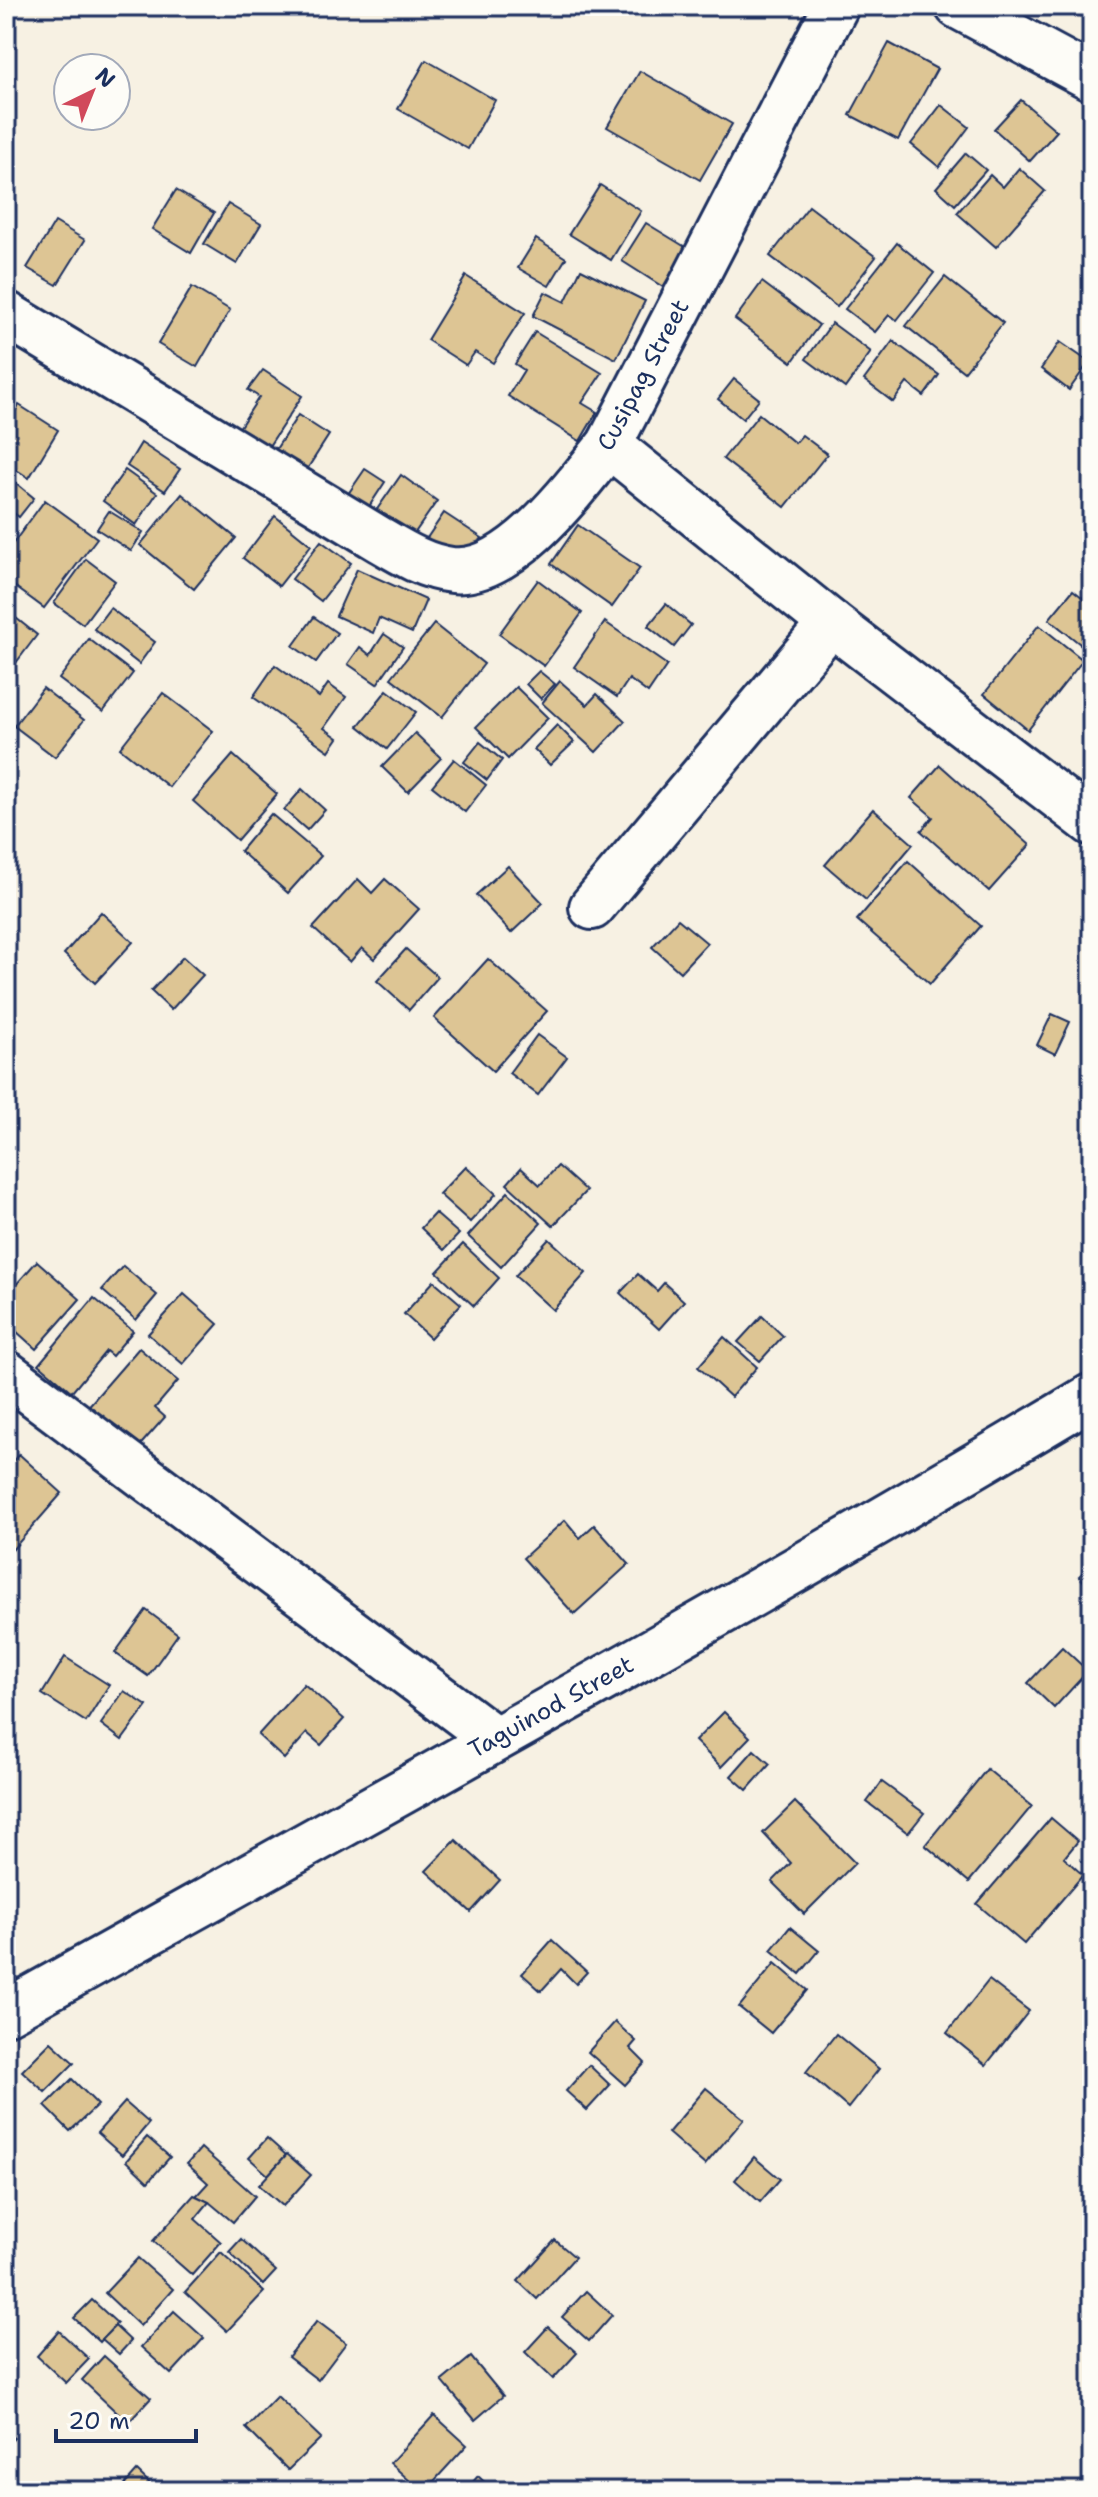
<svg xmlns="http://www.w3.org/2000/svg" width="1098" height="2497" viewBox="0 0 1098 2497" font-family="'Shantell Sans',sans-serif">
	<style>
		.building { fill: #ddc594; stroke: #1b2f5e; stroke-width: 2 }
		.lines { fill: none; stroke-linecap: round; stroke-linejoin: round }
		.street-casing { stroke: #1b2f5e; stroke-width: 50 }
		.secondary-casing { stroke: #1b2f5e; stroke-width: 50 }
		.street { stroke: #fdfcf7; stroke-width: 44 }
		.secondary { stroke: #fdfcf7; stroke-width: 44 }
		.labels { text-anchor: middle; dominant-baseline: central; stroke-width: 6; stroke-linejoin: round; paint-order: stroke }
		.street-label { font-size: 24px; fill: #1b2f5e; stroke: #fdfcf7 }
	</style>
	<rect width="100%" height="100%" fill="#f7f1e3"/>
	<filter id="ink" filterUnits="userSpaceOnUse"><feTurbulence type="fractalNoise" baseFrequency=".0125" numOctaves="2"/><feDisplacementMap in="SourceGraphic" scale="16" xChannelSelector="R" yChannelSelector="G"/><feConvolveMatrix kernelMatrix="1 2 1 2 8 2 1 2 1" color-interpolation-filters="sRGB"/></filter>
	<g filter="url(#ink)">
		<g class="building">
			<path d="M889,43L937,69L898,140L850,115Z"/>
			<path d="M426,60L495,100L468,149L398,109Z"/>
			<path d="M640,71L732,124L700,180L607,127Z"/>
			<path d="M1021,100L1057,131L1030,161L994,129Z"/>
			<path d="M941,105L969,127L939,167L911,144Z"/>
			<path d="M966,153L986,170L955,205L936,188Z"/>
			<path d="M1019,168L1045,191L996,247L957,213L990,175L1003,187Z"/>
			<path d="M600,185L641,211L611,260L569,234Z"/>
			<path d="M176,190L214,213L191,253L152,229Z"/>
			<path d="M228,204L261,224L237,264L204,244Z"/>
			<path d="M809,206L876,257L837,307L770,256Z"/>
			<path d="M55,222L85,240L57,285L27,268Z"/>
			<path d="M646,223L687,248L663,287L622,261Z"/>
			<path d="M536,239L566,258L549,286L518,268Z"/>
			<path d="M897,243L934,273L897,320L889,315L875,332L845,309Z"/>
			<path d="M581,269L645,301L616,359L533,316L545,292L565,302Z"/>
			<path d="M466,276L525,313L493,363L475,352L466,365L427,340Z"/>
			<path d="M945,277L1003,323L964,372L906,326Z"/>
			<path d="M762,282L819,325L792,362L735,319Z"/>
			<path d="M192,287L230,310L197,367L158,344Z"/>
			<path d="M832,323L871,352L845,388L806,359Z"/>
			<path d="M535,332L602,373L582,403L597,412L580,441L508,396L524,370L515,364Z"/>
			<path d="M893,341L939,375L924,396L907,383L893,402L864,380Z"/>
			<path d="M1060,342L1089,362L1069,390L1041,369Z"/>
			<path d="M263,370L302,396L263,455L234,436L259,397L248,390Z"/>
			<path d="M734,379L759,399L743,419L718,399Z"/>
			<path d="M19,405L58,430L29,478L6,463V426Z"/>
			<path d="M759,414L795,443L802,435L827,454L785,507L723,459Z"/>
			<path d="M298,415L329,435L302,477L271,457Z"/>
			<path d="M141,443L180,469L165,491L127,466Z"/>
			<path d="M365,469L385,482L368,508L348,494Z"/>
			<path d="M125,470L157,493L136,525L103,501Z"/>
			<path d="M401,475L437,501L407,544L371,518Z"/>
			<path d="M10,478L34,498L19,517L6,507V483Z"/>
			<path d="M182,494L236,538L194,589L140,545Z"/>
			<path d="M45,500L97,538L44,608L6,580V553Z"/>
			<path d="M109,511L143,532L131,551L97,529Z"/>
			<path d="M444,513L482,538L464,564L427,538Z"/>
			<path d="M275,516L311,545L279,586L243,558Z"/>
			<path d="M578,525L640,568L612,607L551,564Z"/>
			<path d="M321,541L351,563L321,601L292,579Z"/>
			<path d="M86,559L115,581L83,624L54,603Z"/>
			<path d="M357,569L426,600L412,633L379,618L373,633L336,616Z"/>
			<path d="M538,580L582,613L544,666L499,634Z"/>
			<path d="M1073,590L1092,605V650L1090,652L1049,619Z"/>
			<path d="M666,604L691,625L674,647L648,626Z"/>
			<path d="M110,608L155,642L139,664L94,629Z"/>
			<path d="M6,610L37,635L6,676Z"/>
			<path d="M314,617L337,633L316,662L293,646Z"/>
			<path d="M605,622L667,665L648,693L629,679L617,697L574,667Z"/>
			<path d="M434,624L484,664L442,717L391,678Z"/>
			<path d="M1039,625L1083,660L1028,730L984,694Z"/>
			<path d="M384,634L403,647L377,684L348,664L360,647L370,655Z"/>
			<path d="M89,639L133,673L103,712L59,679Z"/>
			<path d="M275,665L319,697L328,684L346,697L324,728L338,738L329,751L253,697Z"/>
			<path d="M539,671L555,684L541,699L526,684Z"/>
			<path d="M560,681L587,705L597,694L625,721L596,752L542,703Z"/>
			<path d="M516,687L548,718L508,759L476,727Z"/>
			<path d="M43,688L84,720L55,757L14,726Z"/>
			<path d="M387,690L416,712L387,749L358,726Z"/>
			<path d="M163,693L213,731L169,787L120,748Z"/>
			<path d="M557,725L574,742L550,765L534,749Z"/>
			<path d="M415,733L441,758L408,792L382,767Z"/>
			<path d="M480,742L502,760L487,780L464,762Z"/>
			<path d="M233,755L277,794L237,840L193,801Z"/>
			<path d="M454,759L486,785L465,812L432,786Z"/>
			<path d="M940,765L1030,845L989,891L921,831L933,817L911,798Z"/>
			<path d="M302,789L325,810L307,830L284,810Z"/>
			<path d="M873,809L913,844L866,900L825,865Z"/>
			<path d="M271,814L321,856L288,893L240,851Z"/>
			<path d="M908,861L981,926L930,984L857,920Z"/>
			<path d="M508,866L543,903L511,933L476,895Z"/>
			<path d="M358,879L372,893L385,879L419,909L374,959L362,948L350,962L313,928Z"/>
			<path d="M101,912L133,942L95,983L64,954Z"/>
			<path d="M678,919L707,943L680,972L652,947Z"/>
			<path d="M406,949L438,977L409,1010L377,981Z"/>
			<path d="M183,957L203,975L171,1010L151,991Z"/>
			<path d="M488,959L547,1011L493,1071L434,1018Z"/>
			<path d="M1052,1014L1070,1022L1055,1054L1037,1045Z"/>
			<path d="M537,1035L567,1057L538,1095L509,1073Z"/>
			<path d="M466,1166L496,1194L470,1222L439,1194Z"/>
			<path d="M558,1166L586,1191L553,1226L507,1184L521,1168L540,1185Z"/>
			<path d="M508,1192L541,1223L501,1267L468,1236Z"/>
			<path d="M6,1207L14,1213L6,1224Z"/>
			<path d="M435,1213L459,1234L444,1250L421,1228Z"/>
			<path d="M549,1239L586,1273L553,1310L515,1276Z"/>
			<path d="M463,1244L499,1278L474,1306L437,1272Z"/>
			<path d="M37,1261L80,1299L36,1349L6,1322V1296Z"/>
			<path d="M123,1266L157,1295L136,1320L102,1290Z"/>
			<path d="M638,1274L657,1291L664,1283L684,1301L659,1329L620,1293Z"/>
			<path d="M434,1281L461,1304L430,1338L404,1314Z"/>
			<path d="M184,1294L218,1324L183,1364L148,1334Z"/>
			<path d="M94,1298L133,1331L112,1356L106,1351L72,1392L39,1364Z"/>
			<path d="M762,1316L783,1336L760,1361L738,1342Z"/>
			<path d="M724,1337L757,1367L731,1397L698,1367Z"/>
			<path d="M139,1348L178,1381L155,1408L165,1417L135,1451L86,1409Z"/>
			<path d="M19,1454L62,1493L6,1557V1514L10,1509L6,1506V1469Z"/>
			<path d="M565,1520L580,1538L594,1525L629,1564L574,1614L523,1558Z"/>
			<path d="M1092,1564V1591L1079,1576Z"/>
			<path d="M146,1610L178,1634L148,1676L115,1653Z"/>
			<path d="M1062,1647L1088,1671L1054,1708L1028,1683Z"/>
			<path d="M65,1657L109,1685L86,1722L42,1694Z"/>
			<path d="M304,1684L344,1719L321,1745L307,1733L284,1759L258,1735Z"/>
			<path d="M124,1691L147,1706L122,1740L101,1724Z"/>
			<path d="M724,1712L750,1737L721,1767L695,1741Z"/>
			<path d="M754,1750L770,1764L747,1790L731,1776Z"/>
			<path d="M987,1769L1032,1806L969,1882L925,1845Z"/>
			<path d="M882,1782L924,1813L908,1833L867,1802Z"/>
			<path d="M795,1802L855,1863L804,1914L772,1882L791,1863L763,1833Z"/>
			<path d="M1051,1818L1078,1841L1064,1858L1083,1875L1024,1944L977,1904Z"/>
			<path d="M456,1840L500,1880L471,1912L426,1871Z"/>
			<path d="M790,1927L819,1951L800,1974L771,1950Z"/>
			<path d="M552,1940L587,1972L576,1984L561,1969L541,1991L522,1974Z"/>
			<path d="M775,1963L807,1990L771,2033L739,2007Z"/>
			<path d="M989,1980L1029,2011L986,2065L947,2033Z"/>
			<path d="M615,2022L636,2041L630,2048L645,2063L625,2085L588,2052Z"/>
			<path d="M836,2034L879,2069L848,2108L806,2072Z"/>
			<path d="M51,2042L74,2063L45,2092L22,2071Z"/>
			<path d="M589,2065L610,2085L587,2110L566,2091Z"/>
			<path d="M72,2079L98,2105L70,2131L45,2106Z"/>
			<path d="M706,2088L744,2119L705,2165L668,2133Z"/>
			<path d="M125,2102L149,2123L122,2155L97,2133Z"/>
			<path d="M147,2137L170,2157L148,2182L126,2161Z"/>
			<path d="M267,2138L286,2155L268,2175L249,2158Z"/>
			<path d="M201,2148L255,2196L233,2222L209,2202L196,2196L208,2183L187,2164Z"/>
			<path d="M287,2154L311,2175L283,2206L259,2185Z"/>
			<path d="M754,2157L780,2179L760,2202L735,2180Z"/>
			<path d="M194,2195L209,2202L195,2219L221,2242L192,2275L153,2241Z"/>
			<path d="M241,2239L276,2271L263,2285L229,2252Z"/>
			<path d="M555,2240L575,2257L537,2299L518,2281Z"/>
			<path d="M221,2252L264,2292L227,2331L185,2292Z"/>
			<path d="M138,2258L173,2289L140,2326L105,2293Z"/>
			<path d="M586,2291L612,2315L589,2341L562,2317Z"/>
			<path d="M92,2300L117,2323L100,2342L74,2318Z"/>
			<path d="M174,2311L204,2338L171,2374L141,2347Z"/>
			<path d="M317,2321L346,2343L318,2380L288,2357Z"/>
			<path d="M115,2326L131,2341L119,2354L102,2339Z"/>
			<path d="M548,2327L577,2353L553,2379L525,2352Z"/>
			<path d="M59,2331L89,2359L66,2383L37,2356Z"/>
			<path d="M104,2356L151,2398L128,2423L82,2380Z"/>
			<path d="M471,2357L503,2396L475,2420L442,2381Z"/>
			<path d="M277,2396L321,2438L288,2470L246,2428Z"/>
			<path d="M434,2415L467,2445L425,2491H421L390,2463Z"/>
			<path d="M6,2431L14,2438L6,2447Z"/>
			<path d="M137,2471L158,2491H119Z"/>
			<path d="M478,2476L494,2491H465Z"/>
		</g>
		<g class="lines">
			<g class="street-casing">
				<g id="street">
					<path d="M958,6L1092,78"/>
					<path d="M6,314L379,539C401,552 425,567 452,570C510,577 577,485 609,445L836,6"/>
					<path d="M609,445L831,623L1092,823"/>
					<path d="M592,907L831,623"/>
					<path d="M6,1373L495,1739"/>
				</g>
			</g>
			<g class="secondary-casing">
				<path id="secondary" d="M6,2012C370,1809 735,1610 1092,1396"/>
			</g>
			<use href="#street" class="street"/>
			<use href="#secondary" class="secondary"/>
		</g>
	</g>
	<g class="labels">
		<g class="street-label">
			<text transform="translate(643 375) rotate(-62)">Cusipag Street</text>
			<text transform="translate(551 1707) rotate(-29)">Taguinod Street</text>
		</g>
	</g>
	<rect width="1098" height="2497" fill="none" stroke="#fdfcf7" stroke-width="32"/>
	<rect x="16" y="16" width="1066" height="2465" fill="none" stroke="#1b2f5e" stroke-width="3" filter="url(#ink)"/>
	<g transform="translate(92 92) rotate(43)"><circle r="38" fill="#fdfcf7" stroke="#a3aaba" stroke-width="2"/>
	<path d="M0-6L14 30L0 20L-14 30Z" fill="#d1495b"/>
	<text y="-12" font-size="22" font-weight="bold" text-anchor="middle" fill="#1b2f5e">N</text>
	</g>
	<path d="M56 2429v12h140v-12" fill="none" stroke="#1b2f5e" stroke-width="4"/>
	<text x="68" y="2429" font-size="24" fill="#1b2f5e" stroke="#fdfcf7" stroke-width="6" paint-order="stroke">20 m</text>
</svg>
